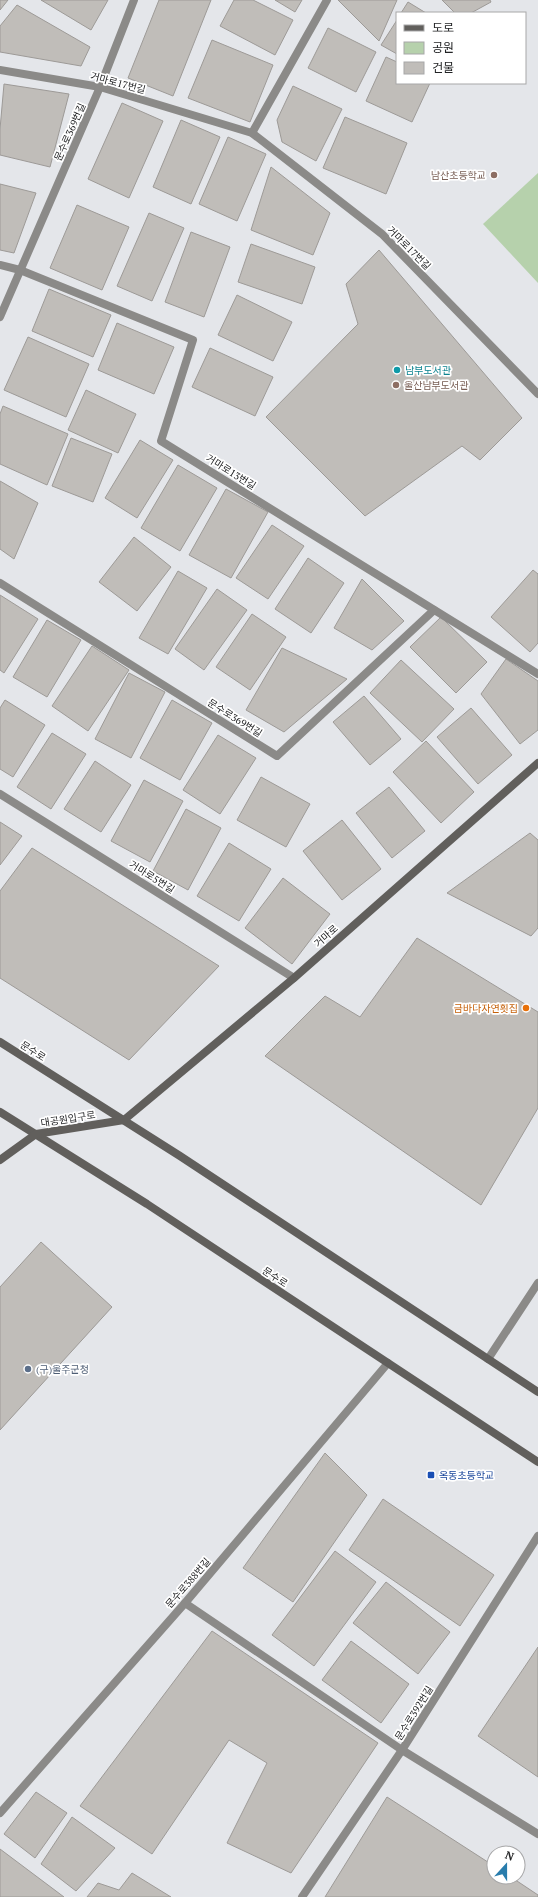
<svg xmlns="http://www.w3.org/2000/svg" width="538" height="1897" viewBox="0 0 538 1897" font-family="'PT Serif','Noto Sans KR',serif">
	<style>
		.green { fill: #b6d1ac }
		.building { fill: #c0bdb9; stroke: #9d9a97 }
		.lines { fill: none; stroke-linecap: round; stroke-linejoin: round }
		.street { stroke: #8b8a88; stroke-width: 8 }
		.secondary { stroke: #615f5c; stroke-width: 8 }
		.education-dot { fill: #8d6e63; stroke: #fff; stroke-width: 1.5 }
		.culture-dot { fill: #0f9aa8; stroke: #fff; stroke-width: 1.5 }
		.food-dot { fill: #e8710a; stroke: #fff; stroke-width: 1.5 }
		.service-dot { fill: #5c6f8a; stroke: #fff; stroke-width: 1.5 }
		.transit-dot { fill: #1a4fb4; stroke: #fff; stroke-width: 1.5 }
		.labels { text-anchor: middle; dominant-baseline: central; stroke-width: 3.5; stroke-linejoin: round; paint-order: stroke }
		.street-label { font-size: 10px; fill: #222325; stroke: #fff }
		.education-label { font-size: 10px; fill: #785e54; stroke: #fff; text-anchor: end }
		.culture-label { font-size: 10px; fill: #0d838f; stroke: #fff; text-anchor: start }
		.food-label { font-size: 10px; fill: #c56008; stroke: #fff; text-anchor: end }
		.service-label { font-size: 10px; fill: #4e5e75; stroke: #fff; text-anchor: start }
		.transit-label { font-size: 10px; fill: #164399; stroke: #fff; text-anchor: start }
	</style>
	<rect width="100%" height="100%" fill="#e4e6ea"/>
	<path class="green" d="M538,173V283L483,224Z"/>
	<g class="building">
		<path d="M0,0H8L0,10Z"/>
		<path d="M41,0H108L91,30Z"/>
		<path d="M159,0H211L173,96L128,78Z"/>
		<path d="M234,0H253L293,20L275,55L220,26Z"/>
		<path d="M275,0H302L295,12Z"/>
		<path d="M338,0H397L379,41Z"/>
		<path d="M442,0H490L491,2L471,13H455Z"/>
		<path d="M408,2L426,13H401Z"/>
		<path d="M17,5L90,47L81,66L0,52V26Z"/>
		<path d="M397,20V54L381,45Z"/>
		<path d="M328,28L376,52L356,92L308,68Z"/>
		<path d="M212,40L273,65L250,122L188,98Z"/>
		<path d="M386,57L397,62V83H430L412,122L366,101Z"/>
		<path d="M4,84L69,94L50,167L0,155V129Z"/>
		<path d="M293,86L342,109L316,161L282,142L277,120Z"/>
		<path d="M122,103L163,121L129,198L88,179Z"/>
		<path d="M345,117L407,143L386,194L323,168Z"/>
		<path d="M181,120L220,137L191,204L153,187Z"/>
		<path d="M228,137L266,154L237,221L199,204Z"/>
		<path d="M271,167L330,213L313,255L251,230Z"/>
		<path d="M0,184L36,193L14,253L0,250Z"/>
		<path d="M77,205L129,227L102,290L50,268Z"/>
		<path d="M149,213L184,228L152,301L117,286Z"/>
		<path d="M191,232L230,247L204,317L165,302Z"/>
		<path d="M251,244L315,267L302,304L238,282Z"/>
		<path d="M379,250L522,418L480,460L462,446L365,516L266,417L358,324L346,284Z"/>
		<path d="M49,289L111,315L93,357L32,331Z"/>
		<path d="M237,295L292,322L273,361L218,335Z"/>
		<path d="M117,323L174,347L154,394L98,370Z"/>
		<path d="M28,337L89,364L66,417L4,390Z"/>
		<path d="M210,348L273,377L255,416L192,387Z"/>
		<path d="M86,390L136,414L118,453L68,430Z"/>
		<path d="M3,406L68,434L47,485L0,464V414Z"/>
		<path d="M71,438L112,454L93,502L52,486Z"/>
		<path d="M140,440L173,460L137,518L105,498Z"/>
		<path d="M178,465L217,488L180,551L141,528Z"/>
		<path d="M0,481L38,503L14,559L0,549Z"/>
		<path d="M226,489L268,512L231,578L189,555Z"/>
		<path d="M272,525L304,546L268,599L236,578Z"/>
		<path d="M134,537L171,567L137,611L99,582Z"/>
		<path d="M308,558L344,583L311,633L275,609Z"/>
		<path d="M533,570L538,574V643L530,652L491,617Z"/>
		<path d="M178,571L207,588L168,654L139,638Z"/>
		<path d="M362,579L404,621L372,650L334,628Z"/>
		<path d="M217,589L247,610L204,670L175,649Z"/>
		<path d="M0,595L38,619L4,673L0,670Z"/>
		<path d="M252,614L286,637L250,690L216,667Z"/>
		<path d="M441,617L487,662L456,693L410,647Z"/>
		<path d="M47,620L81,640L47,697L13,677Z"/>
		<path d="M92,646L129,670L88,731L52,706Z"/>
		<path d="M282,648L347,679L284,732L246,710Z"/>
		<path d="M506,659L538,681V730L520,744L481,694Z"/>
		<path d="M401,660L454,709L422,742L370,693Z"/>
		<path d="M129,673L165,692L131,758L95,739Z"/>
		<path d="M364,696L401,739L370,765L333,722Z"/>
		<path d="M5,700L45,725L13,777L0,769V708Z"/>
		<path d="M172,700L212,723L180,780L140,758Z"/>
		<path d="M471,708L512,755L478,784L437,737Z"/>
		<path d="M52,733L86,754L51,809L17,787Z"/>
		<path d="M218,735L256,758L220,814L183,790Z"/>
		<path d="M426,741L474,792L441,823L393,772Z"/>
		<path d="M95,761L131,785L101,832L64,809Z"/>
		<path d="M261,777L310,804L286,847L237,820Z"/>
		<path d="M144,780L183,801L150,862L111,841Z"/>
		<path d="M389,787L425,831L392,858L356,813Z"/>
		<path d="M186,809L221,828L188,890L153,871Z"/>
		<path d="M342,820L381,869L342,900L303,851Z"/>
		<path d="M0,822L22,836L0,865Z"/>
		<path d="M530,833L538,840V928L531,936L447,893Z"/>
		<path d="M229,843L271,869L239,921L197,896Z"/>
		<path d="M32,848L219,966L129,1060L0,978V891Z"/>
		<path d="M283,878L330,914L292,964L245,928Z"/>
		<path d="M417,938L538,1012V1108L481,1205L265,1056L325,996L360,1017Z"/>
		<path d="M41,1242L112,1307L0,1430V1287Z"/>
		<path d="M325,1453L367,1495L293,1602L243,1568Z"/>
		<path d="M383,1499L494,1575L460,1626L349,1550Z"/>
		<path d="M335,1551L376,1582L314,1666L272,1635Z"/>
		<path d="M386,1582L450,1632L418,1674L353,1623Z"/>
		<path d="M212,1631L378,1743L291,1873L227,1843L267,1763L229,1740L152,1854L80,1806Z"/>
		<path d="M351,1641L409,1684L381,1723L322,1680Z"/>
		<path d="M538,1647V1777L478,1736Z"/>
		<path d="M36,1792L67,1813L35,1858L4,1834Z"/>
		<path d="M387,1797L494,1866V1877H511L538,1895V1897H325Z"/>
		<path d="M72,1817L115,1848L76,1891L41,1864Z"/>
		<path d="M0,1849L64,1897H0Z"/>
		<path d="M132,1873L171,1897H87L98,1883L119,1890Z"/>
	</g>
	<g class="lines">
		<g class="street">
			<path d="M0,70L100,87L252,133L382,234L538,394"/>
			<path d="M252,133L327,0"/>
			<path d="M0,265L20,270L193,340L161,441L538,674"/>
			<path d="M0,317L100,87L134,0"/>
			<path d="M0,583L277,756L434,610"/>
			<path d="M0,794L294,978"/>
			<path d="M488,1359L538,1283"/>
			<path d="M185,1603L402,1750L538,1834"/>
			<path d="M0,1813L185,1603L388,1363"/>
			<path d="M302,1897L402,1750L538,1536"/>
		</g>
		<g class="secondary">
			<path d="M0,1042L180,1156L538,1392"/>
			<path d="M0,1112L147,1204L538,1462"/>
			<path d="M124,1120L294,978L538,763"/>
			<path d="M0,1160L36,1134L124,1120"/>
		</g>
	</g>
	<g class="education-dot">
		<circle cx="494" cy="175" r="4"/>
		<circle cx="396" cy="385" r="4"/>
	</g>
	<circle class="culture-dot" cx="397" cy="370" r="4"/>
	<circle class="food-dot" cx="526" cy="1008" r="4"/>
	<circle class="service-dot" cx="28" cy="1369" r="4"/>
	<rect class="transit-dot" x="427" y="1471" width="8" height="8" rx="2"/>
	<g class="labels">
		<g class="street-label">
			<text transform="translate(118 83) rotate(15)">거마로17번길</text>
			<text transform="translate(70 132) rotate(-66)">문수로369번길</text>
			<text transform="translate(409 248) rotate(45)">거마로17번길</text>
			<text transform="translate(231 472) rotate(32)">거마로13번길</text>
			<text transform="translate(235 718) rotate(32)">문수로369번길</text>
			<text transform="translate(152 877) rotate(32)">거마로5번길</text>
			<text transform="translate(326 936) rotate(-41)">거마로</text>
			<text transform="translate(33 1051) rotate(32)">문수로</text>
			<text transform="translate(68 1119) rotate(-9)">대공원입구로</text>
			<text transform="translate(275 1277) rotate(33)">문수로</text>
			<text transform="translate(188 1583) rotate(-49)">문수로388번길</text>
			<text transform="translate(414 1713) rotate(-58)">문수로392번길</text>
		</g>
		<g class="education-label">
			<text x="486" y="175">남산초등학교</text>
			<text x="404" y="385" text-anchor="start">울산남부도서관</text>
		</g>
		<g class="culture-label">
			<text x="405" y="370">남부도서관</text>
		</g>
		<g class="food-label">
			<text x="518" y="1008">금바다자연횟집</text>
		</g>
		<g class="service-label">
			<text x="36" y="1369">(구)울주군청</text>
		</g>
		<g class="transit-label">
			<text x="439" y="1475">옥동초등학교</text>
		</g>
	</g>
	<rect x="396" y="12" width="130" height="72" fill="#ffffff" stroke="#a7a7a8"/>
	<rect x="404" y="25" width="20" height="6" fill="#615f5c" stroke="#a7a7a8"/>
	<text x="432" y="32" font-size="12" fill="#222325">도로</text>
	<rect x="404" y="42" width="20" height="12" fill="#b6d1ac" stroke="#a7a7a8"/>
	<text x="432" y="52" font-size="12" fill="#222325">공원</text>
	<rect x="404" y="62" width="20" height="12" fill="#c0bdb9" stroke="#a7a7a8"/>
	<text x="432" y="72" font-size="12" fill="#222325">건물</text>
	<g transform="translate(506 1865) rotate(21)"><circle r="19" fill="#ffffff" stroke="#a7a7a8"/>
	<path d="M0-3L7 15L0 10L-7 15Z" fill="#297dad"/>
	<text y="-6" font-size="11" font-weight="bold" text-anchor="middle" fill="#222325">N</text>
	</g>
</svg>
